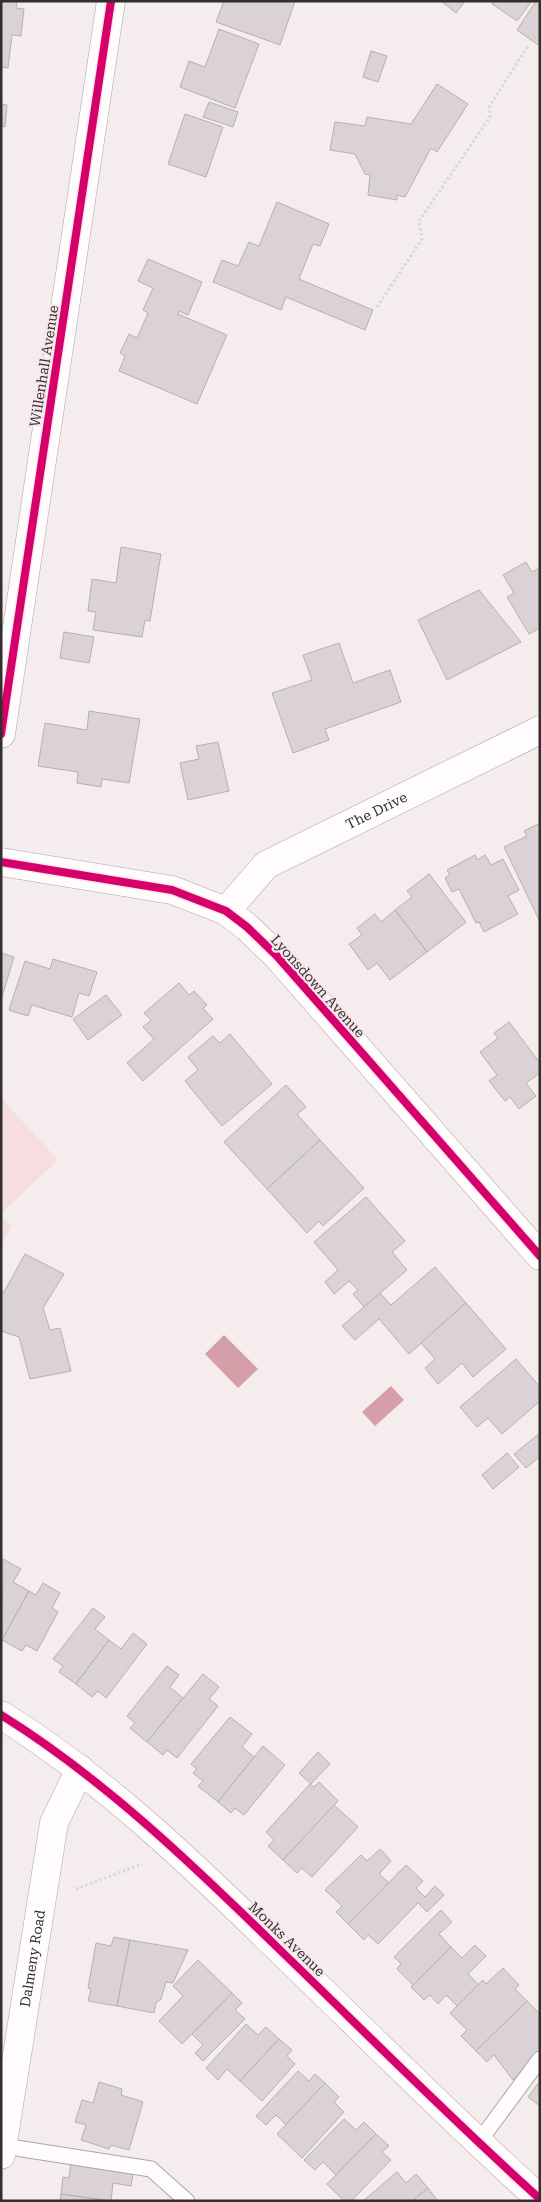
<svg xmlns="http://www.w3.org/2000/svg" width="541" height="2202" viewBox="0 0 541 2202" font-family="'Roboto Serif',serif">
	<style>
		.green { fill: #f6dde1 }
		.water { fill: #d59ea9 }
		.building { fill: #dad2d4; stroke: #b7b0b2 }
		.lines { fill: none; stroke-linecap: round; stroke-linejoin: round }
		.service-casing { stroke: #aca6a7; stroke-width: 17 }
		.minor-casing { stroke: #aca6a7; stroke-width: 29 }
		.path { stroke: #d9d7d7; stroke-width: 3; stroke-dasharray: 2.5 2.5; stroke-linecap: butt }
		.service { stroke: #fefcfc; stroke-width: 15 }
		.minor { stroke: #fefcfc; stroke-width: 28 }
		.cycleway-casing { stroke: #f9e8eb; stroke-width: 11 }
		.cycleway { stroke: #d6006c; stroke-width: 8 }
		.labels { text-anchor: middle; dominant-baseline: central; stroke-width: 4.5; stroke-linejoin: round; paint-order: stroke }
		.street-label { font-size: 14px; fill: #342e2f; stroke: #f9e8eb }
	</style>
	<rect width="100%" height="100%" fill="#f5ecee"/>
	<g class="green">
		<path d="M1,1098L58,1160L1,1213Z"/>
		<path d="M1,1217L12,1226L1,1245Z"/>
	</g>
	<g class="water">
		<path d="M224,1335L258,1369L238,1388L205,1354Z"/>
		<path d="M391,1386L404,1400L375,1426L362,1412Z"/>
	</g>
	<g class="building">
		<path d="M1,1H17L16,8L24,9L21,36L12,35L8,68L1,67Z"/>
		<path d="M224,1H295L280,45L216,22Z"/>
		<path d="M441,1H465L456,13Z"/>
		<path d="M494,1H532L517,21L492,4Z"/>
		<path d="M536,1L540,3V46L517,30Z"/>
		<path d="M219,29L259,44L235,108L180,87L189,61L205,67Z"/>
		<path d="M371,51L387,56L378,82L363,77Z"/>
		<path d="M437,84L468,104L437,152L431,148L405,197L397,195V200L368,195L370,175L365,174L355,154L330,150L335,122L365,126L367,117L411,124Z"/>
		<path d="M209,102L238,112L233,127L203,117Z"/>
		<path d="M1,104L7,105L5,127L1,126Z"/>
		<path d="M185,114L223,127L206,177L168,164Z"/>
		<path d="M277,202L329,224L320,246L313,244L299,279L373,310L365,330L286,297L281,310L213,282L222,260L238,266L249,242L259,246Z"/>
		<path d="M148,259L202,282L188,315L179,311L178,314L227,335L197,404L119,371L125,356L120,353L129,334L137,338L148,313L143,310L153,288L138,281Z"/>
		<path d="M121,547L161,554L150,621L145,620L142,637L93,630L96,612L88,611L92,579L116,583Z"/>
		<path d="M526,562L532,572L540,568V628L529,634L507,597L514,593L503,575Z"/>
		<path d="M479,590L521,642L447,680L418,620Z"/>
		<path d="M64,632L94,637L89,663L60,658Z"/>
		<path d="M339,643L353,683L390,670L401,702L325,729L329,740L293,753L272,693L312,680L303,655Z"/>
		<path d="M89,711L140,719L129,783L102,779L101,787L77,783L78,772L38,766L45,723L87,730Z"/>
		<path d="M218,742L229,791L188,800L180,763L199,759L196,746Z"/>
		<path d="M540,823V922L504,847L527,836L524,831Z"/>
		<path d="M475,855L477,860L485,855L491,865L503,859L519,890L508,896L518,914L484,932L479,922L476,923L459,889L452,892L445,878L450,875L447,870Z"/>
		<path d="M429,874L466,922L427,952L395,910L412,897L407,891Z"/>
		<path d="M395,910L427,952L390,980L377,963L368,970L349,944L362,935L357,928L375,914L381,922Z"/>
		<path d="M1,953L14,957L1,1000Z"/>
		<path d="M53,959L97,972L89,996L79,993L72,1017L32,1005L28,1016L9,1010L25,961L50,969Z"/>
		<path d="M179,983L189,995L194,991L207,1005L203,1008L213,1019L143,1081L127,1063L154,1039L143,1027L151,1020L144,1013Z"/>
		<path d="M106,995L122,1015L88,1040L73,1019Z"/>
		<path d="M509,1022L540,1063V1073L526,1083L536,1096L519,1109L510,1097L505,1101L489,1081L497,1075L480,1052L498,1038L494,1033Z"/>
		<path d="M230,1034L272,1084L222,1126L185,1081L198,1070L188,1057L213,1036L220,1043Z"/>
		<path d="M286,1085L306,1107L297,1114L320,1140L267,1189L224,1142Z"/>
		<path d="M320,1140L364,1188L323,1226L319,1221L307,1233L267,1189Z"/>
		<path d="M366,1197L405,1241L392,1252L407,1270L364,1307L353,1294L358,1290L349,1281L334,1294L325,1282L338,1270L314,1242Z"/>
		<path d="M25,1254L64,1274L43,1308L50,1330L60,1328L71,1371L30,1379L19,1337L1,1331V1291L4,1292Z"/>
		<path d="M435,1267L466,1303L409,1354L379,1319L355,1340L342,1326L380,1293L391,1305Z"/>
		<path d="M466,1303L506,1349L473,1377L462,1363L438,1384L425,1368L435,1359L421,1343Z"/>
		<path d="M516,1359L540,1387V1401L502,1434L488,1418L477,1427L460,1407Z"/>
		<path d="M540,1433V1461L538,1458L526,1468L514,1454Z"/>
		<path d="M507,1453L519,1467L493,1489L482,1475Z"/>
		<path d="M3,1559L21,1569L13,1582L29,1591L2,1640Z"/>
		<path d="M43,1583L60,1593L52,1608L58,1612L37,1651L26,1645L22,1651L2,1640L29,1591L36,1595Z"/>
		<path d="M93,1608L105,1617L95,1629L109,1640L76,1684L59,1672L63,1666L53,1659Z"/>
		<path d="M133,1633L147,1644L106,1698L98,1691L92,1697L76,1684L109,1640L121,1649Z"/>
		<path d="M167,1666L179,1675L170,1687L183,1698L147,1742L130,1728L135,1723L127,1716Z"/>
		<path d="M203,1674L219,1687L209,1699L218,1706L177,1758L167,1750L163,1755L147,1742Z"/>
		<path d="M230,1717L252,1734L242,1747L254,1757L218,1802L198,1786L203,1781L193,1773L197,1769L191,1764Z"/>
		<path d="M263,1746L285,1765L244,1815L235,1808L231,1813L218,1802Z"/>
		<path d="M318,1752L330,1764L311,1784L299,1773Z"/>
		<path d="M319,1782L338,1801L283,1860L268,1846L274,1840L266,1832L310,1784L314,1787Z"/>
		<path d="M334,1805L358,1827L312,1877L302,1868L297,1873L283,1860Z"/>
		<path d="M380,1849L391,1861L379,1874L389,1883L348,1924L336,1912L342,1906L325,1890L361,1855L367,1861Z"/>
		<path d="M406,1865L423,1881L416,1888L425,1897L435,1886L444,1895L427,1912L418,1903L378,1944L368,1935L364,1940L348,1924Z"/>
		<path d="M441,1910L452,1922L439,1934L451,1947L413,1985L397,1969L401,1964L394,1957Z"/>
		<path d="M114,1937L130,1940L117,2006L88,2001L91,1989L88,1988L96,1943L111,1946Z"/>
		<path d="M130,1940L188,1950L173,1983L166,1982L161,1999L156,2003L154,2013L117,2006Z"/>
		<path d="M475,1945L486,1956L468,1974L479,1985L457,2006L446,1995L438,2004L430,1995L424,2000L411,1987L451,1947L462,1958Z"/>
		<path d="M198,1960L232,1993L182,2044L159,2021L183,1996L173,1986Z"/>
		<path d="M503,1968L519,1985L515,1989L527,2001L476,2051L461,2036L467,2030L450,2013L483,1980L486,1984Z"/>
		<path d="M232,1993L242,2003L235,2010L245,2019L203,2061L195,2053L203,2045L192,2034Z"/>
		<path d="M527,2001L540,2014V2050L513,2080L494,2055L487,2062L476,2051Z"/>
		<path d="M246,2024L258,2035L266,2027L279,2039L240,2081L227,2069L218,2080L206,2068Z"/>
		<path d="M279,2039L292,2050L287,2056L295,2064L262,2101L240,2081Z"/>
		<path d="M298,2071L309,2081L315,2074L325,2083L286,2125L276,2115L266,2125L256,2116Z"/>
		<path d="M540,2081V2106L528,2097Z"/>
		<path d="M99,2082L122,2089L121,2095L143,2102L129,2150L111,2145L109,2149L81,2140L86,2125L75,2122L82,2100L93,2103Z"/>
		<path d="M325,2083L339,2097L334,2102L344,2112L302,2158L277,2134Z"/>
		<path d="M344,2119L356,2130L364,2122L376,2134L336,2175L323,2162L315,2170L304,2160Z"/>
		<path d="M376,2134L389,2146L382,2152L391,2160L351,2201H344L327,2184Z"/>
		<path d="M71,2161L134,2170L131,2186L113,2183L111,2201L61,2194L63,2177L69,2178Z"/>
		<path d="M397,2172L406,2183L416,2174L428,2188L412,2201H363Z"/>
		<path d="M428,2188L438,2201H412Z"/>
		<path d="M61,2194L109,2201H60Z"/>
	</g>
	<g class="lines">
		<g class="service-casing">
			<g id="service">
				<path d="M478,2143L540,2059"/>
				<path d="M3,2146L151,2169L187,2201"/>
			</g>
		</g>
		<g class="minor-casing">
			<g id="minor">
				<path d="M1,734L111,1"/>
				<path d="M1,862L172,890L226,911L247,927L277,956L540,1256"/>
				<path id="s1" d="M226,911L266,865L540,730"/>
				<path d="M1,1715C104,1779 192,1864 278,1948C365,2032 450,2118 540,2199"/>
				<path id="s2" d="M1,2155L54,1823L80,1769"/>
			</g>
		</g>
		<g class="path">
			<path d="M377,307L422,239L419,221L490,117L489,107L528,46"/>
			<path d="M76,1889L142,1864"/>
		</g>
		<use href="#service" class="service"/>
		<use href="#minor" class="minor"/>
		<g class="cycleway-casing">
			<g id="cycleway">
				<path d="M1,734L111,1"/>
				<path d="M1,862L172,890L226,911L247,927L277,956L540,1256"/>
				<path d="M1,1715C104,1779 192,1864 278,1948C365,2032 450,2118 540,2199"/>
			</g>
		</g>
		<use href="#cycleway" class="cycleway"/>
	</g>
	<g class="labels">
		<g class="street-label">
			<text transform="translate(44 366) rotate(-81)">Willenhall Avenue</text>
			<text stroke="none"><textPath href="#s1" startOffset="184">The Drive</textPath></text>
			<text transform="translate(318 986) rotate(48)">Lyonsdown Avenue</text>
			<text transform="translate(287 1939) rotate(44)">Monks Avenue</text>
			<text stroke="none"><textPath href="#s2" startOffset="199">Dalmeny Road</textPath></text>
		</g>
	</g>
	<rect width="541" height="2202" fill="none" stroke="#342e2f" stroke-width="5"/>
</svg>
